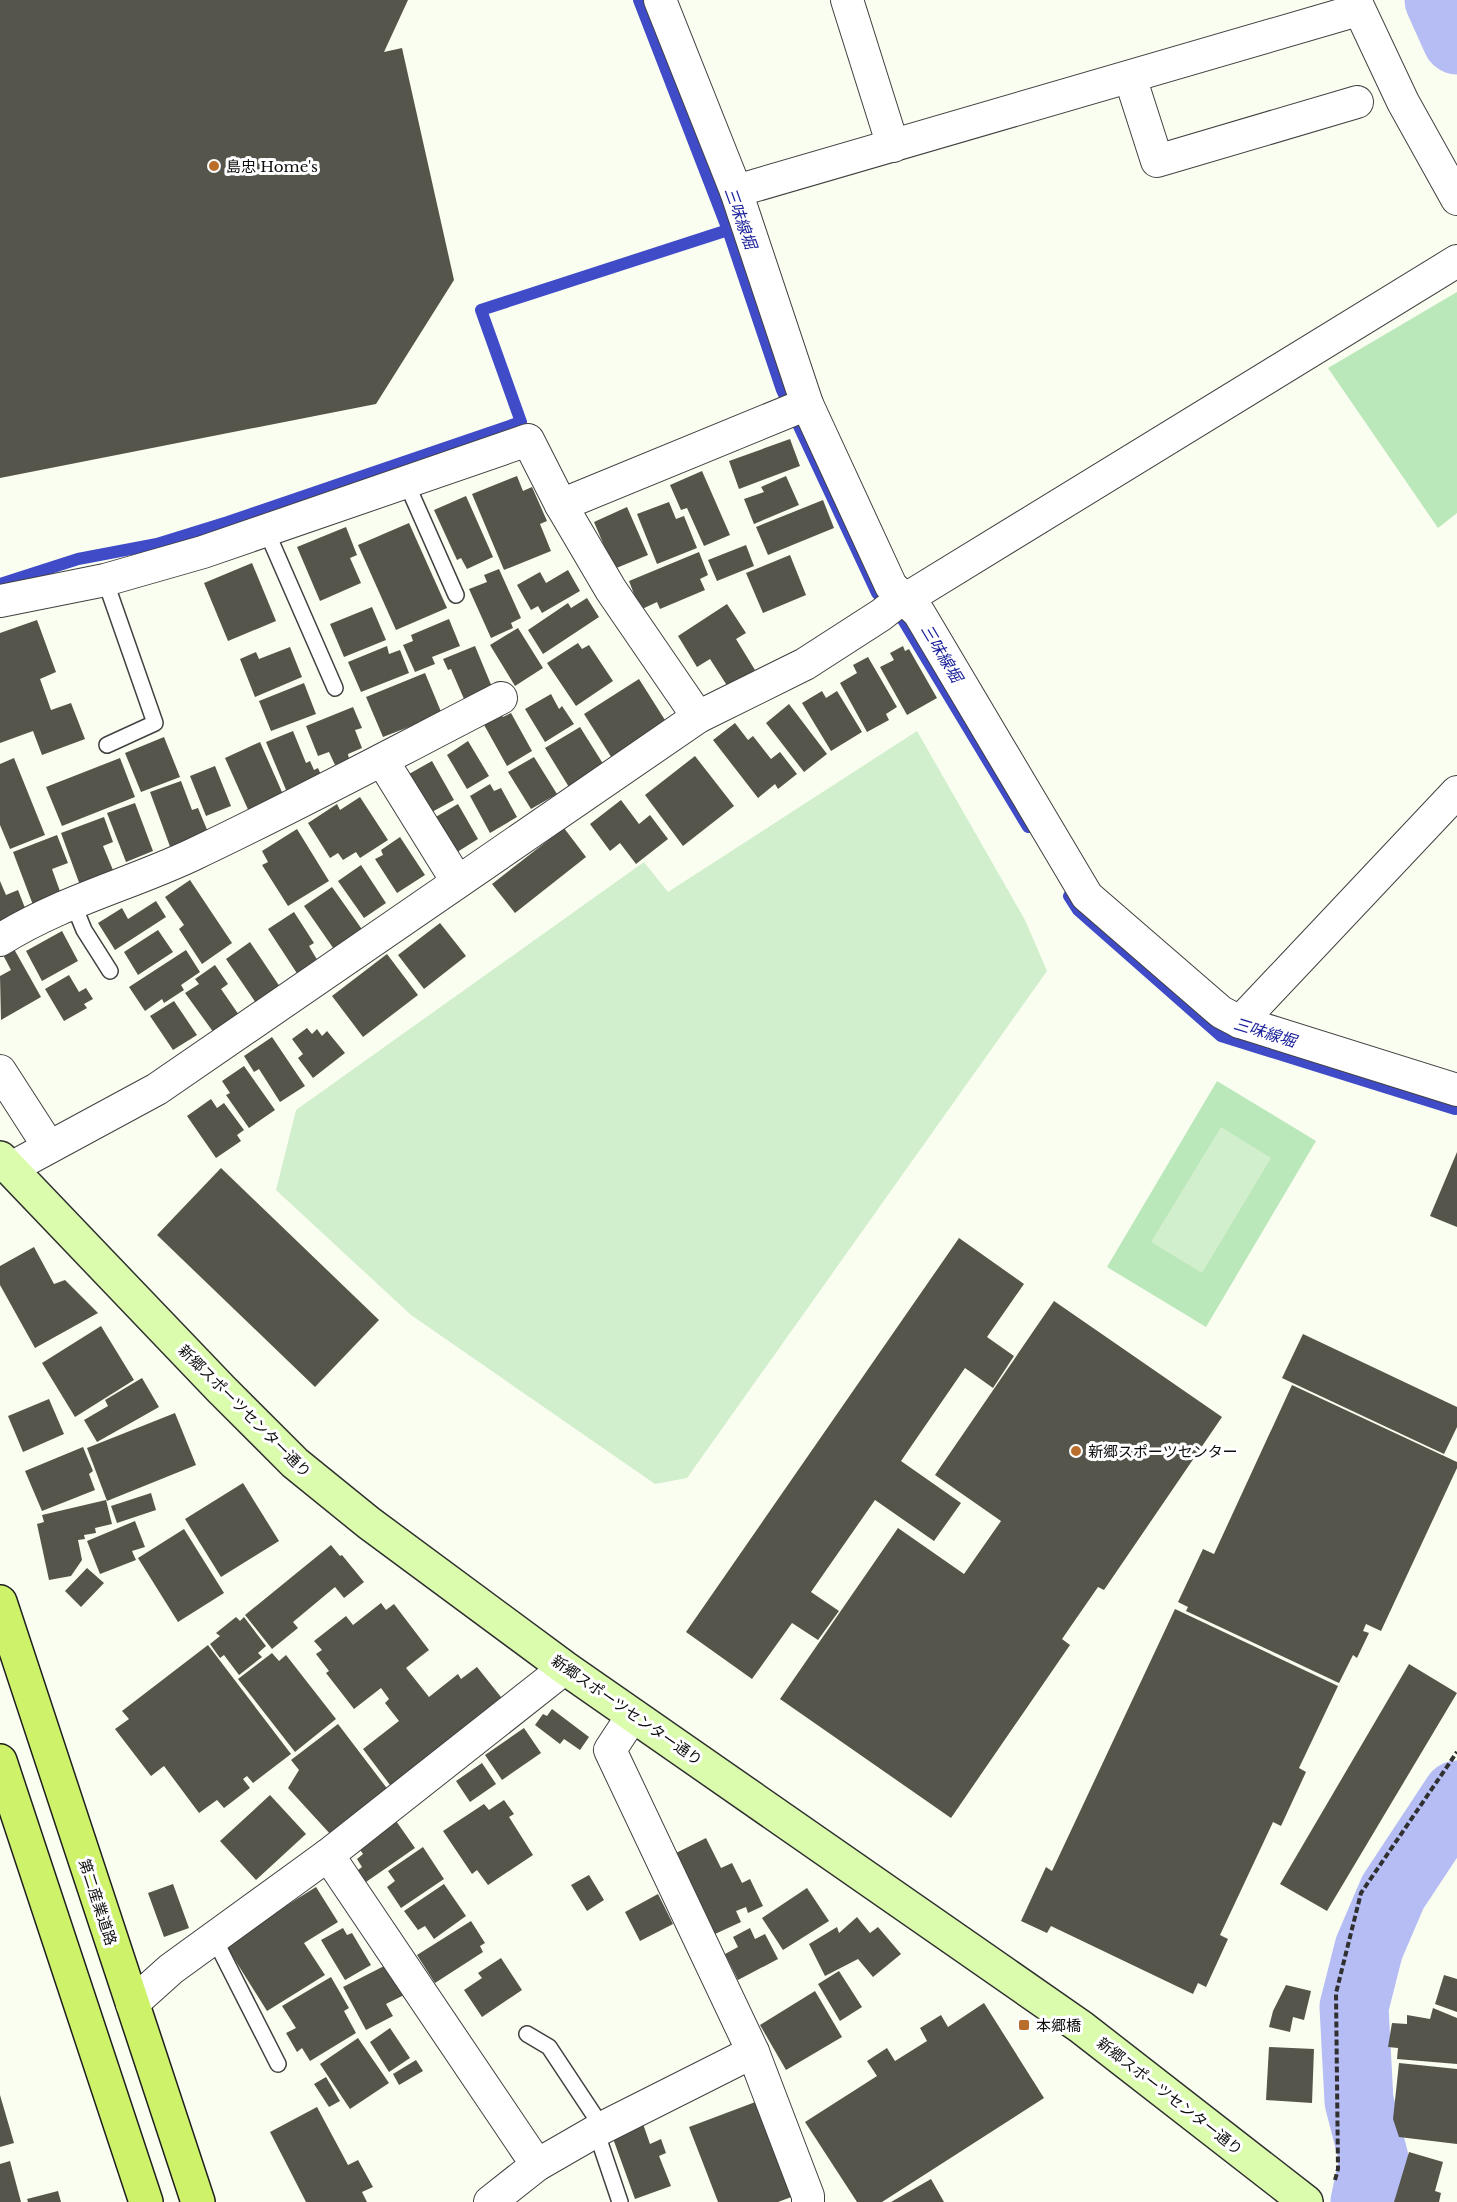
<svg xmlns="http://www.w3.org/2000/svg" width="1457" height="2202" viewBox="0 0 1457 2202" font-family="'Libre Baskerville','Noto Sans JP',serif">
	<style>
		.green { fill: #bae8ba }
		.pitch { fill: #d1efcc }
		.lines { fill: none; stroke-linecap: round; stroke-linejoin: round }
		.stream { stroke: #404bc8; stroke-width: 12 }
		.river { stroke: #b6bdf4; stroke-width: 69 }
		.building { fill: #56554b }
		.lane-casing { stroke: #414141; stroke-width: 18 }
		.street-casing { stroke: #414141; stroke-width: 34 }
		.secondary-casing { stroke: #303030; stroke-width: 36 }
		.primary-casing { stroke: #1f1f1f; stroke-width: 36 }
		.path { stroke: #303030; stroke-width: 4; stroke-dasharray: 6 3; stroke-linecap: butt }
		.lane { stroke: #fff; stroke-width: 15 }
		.street { stroke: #fff; stroke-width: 32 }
		.secondary { stroke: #dcfcad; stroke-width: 33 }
		.primary { stroke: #cef36b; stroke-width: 33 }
		.poi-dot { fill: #b96e2b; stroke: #fff; stroke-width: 2 }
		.labels { text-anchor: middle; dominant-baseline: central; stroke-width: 6; stroke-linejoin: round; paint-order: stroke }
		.poi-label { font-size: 15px; fill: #0e0e0e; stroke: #fff; text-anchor: start }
		.street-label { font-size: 15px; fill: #0e0e0e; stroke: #fff }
		.water-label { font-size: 16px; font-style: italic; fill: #1b219b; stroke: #fff }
	</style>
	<rect width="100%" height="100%" fill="#fafef0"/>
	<g class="green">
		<path d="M1457,292V513L1438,528L1328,368Z"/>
		<path d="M1217,1081L1316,1141L1206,1327L1107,1267Z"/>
	</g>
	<g class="pitch">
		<path d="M917,731L1025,920L1047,971L687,1478L655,1484L411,1315L276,1190L296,1110L644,862L668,892Z"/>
		<path d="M1221,1127L1271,1158L1202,1273L1151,1242Z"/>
	</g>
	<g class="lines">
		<g class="stream">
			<path d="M639,0L728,230L782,390L877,593L903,620L1028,827"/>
			<path d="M0,584L78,559L157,544L228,522L521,422L481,310L728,230"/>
			<path d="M1069,896L1078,910L1221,1036L1455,1109"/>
		</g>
		<g class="river">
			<path d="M1439,0L1457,40"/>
			<path d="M1365,2202L1374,2159L1359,2101L1354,2007L1369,1948L1393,1892L1457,1795"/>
		</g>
	</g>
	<g class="building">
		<path d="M0,0H408L384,52L402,48L454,280L376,404L0,478Z"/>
		<path d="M790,439L800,466L739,489L729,461Z"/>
		<path d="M702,471L730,535L704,546L687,508L681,510L670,485Z"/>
		<path d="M517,476L523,491L532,487L547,521L540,524L551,551L504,570L472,494Z"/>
		<path d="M786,476L799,505L754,524L744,499L764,492L761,487Z"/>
		<path d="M466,496L493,557L467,569L461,558L457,560L434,510Z"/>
		<path d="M823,500L834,528L768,555L756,527Z"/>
		<path d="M669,502L676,519L684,516L697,548L657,564L637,514Z"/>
		<path d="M627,507L648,555L614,569L594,522Z"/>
		<path d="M409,523L447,608L396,630L358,545Z"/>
		<path d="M346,527L357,555L350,558L361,583L320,601L297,547Z"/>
		<path d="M746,545L754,566L717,581L708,560Z"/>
		<path d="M699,552L708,575L700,579L705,590L660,609L657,602L640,610L629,581Z"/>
		<path d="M790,555L806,595L763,613L746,573Z"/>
		<path d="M252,563L276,621L228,641L204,583Z"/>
		<path d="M499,569L521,618L511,623L513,628L491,638L469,589L487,582L484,575Z"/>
		<path d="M568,570L580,591L542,613L538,606L531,610L517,585L540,572L546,583Z"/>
		<path d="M587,598L599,617L543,654L528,630L568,603L571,608Z"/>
		<path d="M727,604L746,633L736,639L755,670L728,687L710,659L697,667L678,636Z"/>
		<path d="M372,607L386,640L344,657L330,624Z"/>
		<path d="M449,619L460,646L432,657L435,664L415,672L403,645L413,641L411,635Z"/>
		<path d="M37,620L56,672L40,679L51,710L71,703L85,739L42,755L33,731L0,743V633Z"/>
		<path d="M518,628L543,668L515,686L490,645Z"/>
		<path d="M578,643L582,649L589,645L613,681L576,706L547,663Z"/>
		<path d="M387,646L389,654L400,650L409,673L361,692L348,662Z"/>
		<path d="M475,646L492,687L464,699L451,669L448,670L443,659Z"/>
		<path d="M903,646L905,651L909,649L937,698L907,715L880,667L894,660L890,653Z"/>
		<path d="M290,647L302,677L255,697L240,659L256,652L259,659Z"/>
		<path d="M868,657L897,707L886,714L889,720L867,732L840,683L857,673L853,665Z"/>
		<path d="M425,673L442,714L383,737L366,697Z"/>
		<path d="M639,679L670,728L615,763L584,714Z"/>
		<path d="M304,683L316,714L271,731L259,701Z"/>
		<path d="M822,691L826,698L837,691L862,732L831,751L802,703Z"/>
		<path d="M551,694L559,709L562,706L574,724L545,742L525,709Z"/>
		<path d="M789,704L827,754L804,772L766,723Z"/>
		<path d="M353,707L362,728L355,730L362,748L348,754L349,759L335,765L329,752L318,756L306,726Z"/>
		<path d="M500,713L503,717L511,713L532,751L507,766L483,723Z"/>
		<path d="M735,723L748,740L753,736L771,759L780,752L797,774L778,789L775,784L758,798L713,740Z"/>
		<path d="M580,727L607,770L572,792L545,748Z"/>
		<path d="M293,731L306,763L310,761L314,770L318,768L322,777L289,797L266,742Z"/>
		<path d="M164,737L180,777L141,792L125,753Z"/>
		<path d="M468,741L489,776L467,789L447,755Z"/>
		<path d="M260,742L285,799L250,814L225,758Z"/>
		<path d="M695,756L734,806L683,846L645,795Z"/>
		<path d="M534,757L557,794L531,809L508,772Z"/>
		<path d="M14,758L45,835L10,849L0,825V764Z"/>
		<path d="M120,758L135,797L62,826L46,787Z"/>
		<path d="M432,761L454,800L430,813L409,774Z"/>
		<path d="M215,766L231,806L206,816L190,776Z"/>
		<path d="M181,781L192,810L198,808L208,832L172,852L150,792Z"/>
		<path d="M490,784L494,791L501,788L517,817L490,833L470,796Z"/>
		<path d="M360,797L388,840L360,858L356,852L343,860L338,853L330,858L308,823L337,804L340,810Z"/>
		<path d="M621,800L639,824L650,815L668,839L636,864L620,843L610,851L590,824Z"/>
		<path d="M135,803L153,851L126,862L107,813Z"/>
		<path d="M458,804L478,839L454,854L434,818Z"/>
		<path d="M104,817L113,842L103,846L115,875L81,888L61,833Z"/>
		<path d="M564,828L586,857L515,913L492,884Z"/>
		<path d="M297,829L329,881L288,906L262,865L268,862L262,851Z"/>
		<path d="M57,835L68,863L52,869L61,894L33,905L13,852Z"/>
		<path d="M400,837L425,875L397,893L375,859L383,855L381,850Z"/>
		<path d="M361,865L386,903L364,918L338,881Z"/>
		<path d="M190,880L232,943L202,964L179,929L184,925L165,897Z"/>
		<path d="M0,881L6,895L18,890L25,908L0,923Z"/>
		<path d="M332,887L366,935L338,955L304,906Z"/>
		<path d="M156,901L166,917L115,950L98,923L122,908L128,919Z"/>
		<path d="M294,912L314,943L309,946L319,963L302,981L268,929Z"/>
		<path d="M440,923L466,956L424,989L398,955Z"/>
		<path d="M158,930L173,952L138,975L124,952Z"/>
		<path d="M62,931L78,961L42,981L26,951Z"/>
		<path d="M250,942L282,990L258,1006L226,959Z"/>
		<path d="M14,949L41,997L1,1020L0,976L11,970L3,955Z"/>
		<path d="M186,950L200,972L181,985L184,990L164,1003L162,999L145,1011L129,987Z"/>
		<path d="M387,954L418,995L363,1037L332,996Z"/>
		<path d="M215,965L228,984L221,989L239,1015L214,1033L185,993L199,984L195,979Z"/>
		<path d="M69,975L79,992L86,988L93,999L84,1004L87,1008L64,1021L45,989Z"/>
		<path d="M174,1001L197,1035L173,1050L150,1016Z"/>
		<path d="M307,1028L312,1034L317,1029L322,1036L327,1031L345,1053L313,1078L298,1058L303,1054L292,1039Z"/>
		<path d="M272,1037L305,1086L280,1102L259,1069L254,1072L244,1056Z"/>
		<path d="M244,1066L275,1110L249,1128L226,1095L230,1093L222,1081Z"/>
		<path d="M211,1099L217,1108L224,1103L244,1130L237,1135L241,1141L216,1158L187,1116Z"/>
		<path d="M1457,1152V1227L1430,1216Z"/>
		<path d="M221,1168L379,1320L315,1387L157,1235Z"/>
		<path d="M959,1238L1024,1284L987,1337L1014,1356L993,1388L965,1368L901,1461L961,1503L934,1541L875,1500L811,1592L839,1611L818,1640L792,1623L752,1679L686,1632Z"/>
		<path d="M34,1247L54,1284L65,1280L98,1313L35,1348L0,1285V1266Z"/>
		<path d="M1054,1301L1222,1417L1104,1590L1098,1587L1062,1639L1070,1645L951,1818L780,1699L898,1528L964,1574L1001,1521L935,1475Z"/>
		<path d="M101,1326L134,1380L75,1417L42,1363Z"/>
		<path d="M1303,1334L1457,1407V1427L1444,1454L1282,1378Z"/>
		<path d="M142,1378L159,1407L97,1442L84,1420L108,1406L105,1400Z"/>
		<path d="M1292,1385L1457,1462V1468L1381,1631L1366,1624L1363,1631L1369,1633L1357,1658L1353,1655L1339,1683L1186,1611L1188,1607L1178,1602L1203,1549L1214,1554Z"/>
		<path d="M49,1399L64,1434L23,1452L8,1416Z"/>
		<path d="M175,1413L196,1465L107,1501L87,1448Z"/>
		<path d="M83,1447L93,1471L89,1474L95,1490L42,1511L25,1471Z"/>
		<path d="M243,1483L279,1541L221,1577L185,1519Z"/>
		<path d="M151,1493L156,1510L117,1523L111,1506Z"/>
		<path d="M106,1500L112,1524L95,1528L96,1533L84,1535L85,1539L78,1540L82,1560L71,1576L49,1580L37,1524L44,1522L42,1515Z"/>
		<path d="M135,1521L145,1547L132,1551L136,1560L100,1574L87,1541Z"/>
		<path d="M184,1529L224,1593L178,1622L138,1558Z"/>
		<path d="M331,1545L340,1556L342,1555L364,1582L344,1598L335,1587L293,1622L298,1628L272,1649L245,1615Z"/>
		<path d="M87,1568L104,1583L81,1607L65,1591Z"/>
		<path d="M381,1603L386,1610L394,1604L429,1650L406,1668L429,1697L458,1674L461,1679L477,1667L505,1702L393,1789L363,1749L399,1721L385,1703L389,1699L381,1688L354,1709L326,1673L329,1671L316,1654L322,1650L314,1641L346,1616L353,1625Z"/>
		<path d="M1175,1609L1338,1686L1299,1768L1306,1772L1281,1826L1273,1822L1220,1935L1228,1939L1206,1987L1198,1983L1193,1994L1051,1926L1047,1933L1021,1921L1046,1867L1052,1871Z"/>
		<path d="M236,1617L240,1621L244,1617L266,1646L258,1653L262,1657L239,1675L224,1655L220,1658L210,1644L220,1636L216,1633Z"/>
		<path d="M208,1645L291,1754L253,1783L247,1776L243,1779L250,1788L224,1808L217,1800L199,1813L164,1766L151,1776L115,1729L129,1719L122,1711Z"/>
		<path d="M272,1653L279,1661L286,1655L336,1719L295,1752L238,1679Z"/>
		<path d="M1409,1664L1457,1693L1327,1911L1280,1884Z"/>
		<path d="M552,1709L589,1737L580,1750L564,1739L560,1744L535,1725L543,1714L547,1716Z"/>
		<path d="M338,1724L389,1791L332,1836L288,1788L299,1770L291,1760Z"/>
		<path d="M524,1728L541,1753L502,1780L485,1755Z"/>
		<path d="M482,1763L496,1784L470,1802L456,1781Z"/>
		<path d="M270,1795L306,1834L256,1880L220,1841Z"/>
		<path d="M504,1800L514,1814L509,1817L533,1855L488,1885L477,1870L472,1874L443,1831L484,1804L489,1810Z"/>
		<path d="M394,1818L415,1848L366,1882L358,1870L362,1867L357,1859L363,1854L356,1844Z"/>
		<path d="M706,1838L721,1868L732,1863L742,1883L750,1879L763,1906L748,1913L746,1907L736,1911L741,1922L715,1934L676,1853Z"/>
		<path d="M423,1847L444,1879L401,1908L387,1887L395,1881L388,1871Z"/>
		<path d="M589,1875L604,1900L587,1911L571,1885Z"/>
		<path d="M173,1884L189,1928L164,1937L148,1893Z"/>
		<path d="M444,1884L466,1916L434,1939L425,1926L418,1930L404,1911Z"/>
		<path d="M316,1887L338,1922L304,1943L325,1975L267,2011L225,1944Z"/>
		<path d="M807,1888L829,1921L783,1950L762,1918Z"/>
		<path d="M658,1894L673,1924L640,1941L625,1912Z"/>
		<path d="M857,1917L870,1933L878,1927L901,1954L873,1977L858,1959L825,1976L809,1944L837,1927L839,1933Z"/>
		<path d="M471,1921L485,1943L480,1946L483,1952L435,1983L417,1955Z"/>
		<path d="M343,1928L347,1935L352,1933L371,1965L345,1980L321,1940Z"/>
		<path d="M750,1928L755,1939L765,1934L778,1959L738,1980L725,1954L738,1947L733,1937Z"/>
		<path d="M501,1958L522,1990L482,2017L464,1990L482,1978L478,1973Z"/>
		<path d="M388,1964L404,1995L386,2004L393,2016L366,2030L343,1987Z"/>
		<path d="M839,1971L862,2007L840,2021L818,1984Z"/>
		<path d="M1444,1975L1457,1979V2012L1435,2004Z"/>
		<path d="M331,1977L349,2008L344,2011L356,2033L310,2061L302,2048L297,2052L286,2033L296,2028L282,2006Z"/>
		<path d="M1286,1985L1311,1991L1304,2020L1293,2017L1290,2032L1269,2027L1273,2011Z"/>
		<path d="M815,1991L842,2037L786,2070L760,2025Z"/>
		<path d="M984,2003L1044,2098L882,2202H857L805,2122L877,2076L867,2061L887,2048L895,2061L927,2041L920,2028L941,2015L948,2027Z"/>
		<path d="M1433,2008L1457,2018V2064L1397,2059L1398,2048L1388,2047L1392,2023L1407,2024V2015L1430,2019Z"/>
		<path d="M390,2028L410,2058L389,2072L370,2042Z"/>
		<path d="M358,2038L389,2083L350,2109L320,2064Z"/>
		<path d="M1269,2047L1314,2049L1312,2103L1266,2100Z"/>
		<path d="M416,2060L423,2071L399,2085L393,2074Z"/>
		<path d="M1399,2063L1457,2069V2144L1399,2137L1393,2119Z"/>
		<path d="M326,2077L340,2101L329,2107L314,2084Z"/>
		<path d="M0,2095L14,2143L0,2147Z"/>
		<path d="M758,2101L794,2196L778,2202H718L689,2127Z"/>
		<path d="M317,2107L348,2165L358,2160L373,2187L362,2192L367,2202H306L270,2132Z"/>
		<path d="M642,2121L650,2144L661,2139L666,2153L659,2156L671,2186L635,2199L611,2133Z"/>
		<path d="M1409,2152L1443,2162L1435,2191L1441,2193L1439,2202H1394Z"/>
		<path d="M10,2161L21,2202H0V2164Z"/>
		<path d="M931,2179L944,2202H891Z"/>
		<path d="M58,2191L61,2202H28L27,2199Z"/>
	</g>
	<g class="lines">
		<g class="lane-casing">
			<g id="lane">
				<path d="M406,482L456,595"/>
				<path d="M266,530L335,688"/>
				<path d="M105,580L155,723L107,745"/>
				<path d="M73,903L84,930L110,971"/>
				<path d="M214,1938L278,2064"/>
				<path d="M527,2034L549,2047L602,2127"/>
				<path d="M596,2131L620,2202"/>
			</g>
		</g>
		<g class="street-casing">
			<g id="street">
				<path d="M660,0L736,191L807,404L891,586L919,613L1087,896L1221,1012L1240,1022L1457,1090"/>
				<path d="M847,0L893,146"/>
				<path d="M1355,0L1403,102L1457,199"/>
				<path d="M1130,77L1157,161L1357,102"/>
				<path d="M736,191L1358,10"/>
				<path d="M561,505L807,404"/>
				<path d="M0,601L105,580L203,552L528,440L561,505L611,590L698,717"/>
				<path d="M382,760L457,881"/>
				<path d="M0,940C60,902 128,885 192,855C296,806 398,751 501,698"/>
				<path d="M1240,1022L1457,792"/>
				<path d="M0,1071L49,1147"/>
				<path d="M11,1168L157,1089L698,717L805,664L881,615L895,604L906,599L1457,261"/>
				<path d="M633,1715L610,1750L753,2052L808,2196V2202"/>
				<path d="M328,1855L537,2165"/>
				<path d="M132,2004L171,1969L328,1855L565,1668"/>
				<path d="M490,2202L537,2165L596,2131L753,2052"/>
			</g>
		</g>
		<g class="secondary-casing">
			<path id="secondary" d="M0,1158L221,1389L295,1463L369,1523L565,1668L1081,2027L1306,2202"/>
		</g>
		<g class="primary-casing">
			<g id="primary">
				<path d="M0,1602L198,2202"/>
				<path d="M0,1761L146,2202"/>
			</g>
		</g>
		<path class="path" d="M1335,2180L1338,2169L1336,1993L1361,1893L1457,1752"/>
		<use href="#lane" class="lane"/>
		<use href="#street" class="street"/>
		<use href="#secondary" class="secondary"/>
		<use href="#primary" class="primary"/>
	</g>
	<g class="poi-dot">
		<circle cx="214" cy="166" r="6"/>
		<circle cx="1076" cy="1451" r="6"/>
		<rect x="1018" y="2019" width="12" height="12" rx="3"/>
	</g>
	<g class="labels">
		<g class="poi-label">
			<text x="226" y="166">島忠 Home's</text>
			<text x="1088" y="1451">新郷スポーツセンター</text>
			<text x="1036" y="2025">本郷橋</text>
		</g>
		<g class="street-label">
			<text transform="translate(245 1411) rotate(45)">新郷スポーツセンター通り</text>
			<text transform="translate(627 1710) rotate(35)">新郷スポーツセンター通り</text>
			<text transform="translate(98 1902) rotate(72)">第二産業道路</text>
			<text transform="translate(1170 2096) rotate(38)">新郷スポーツセンター通り</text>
		</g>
		<g class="water-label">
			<text transform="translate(741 218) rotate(70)">三味線堀</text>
			<text transform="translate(942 653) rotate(59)">三味線堀</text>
			<text transform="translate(1265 1032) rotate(17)">三味線堀</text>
		</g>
	</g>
</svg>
